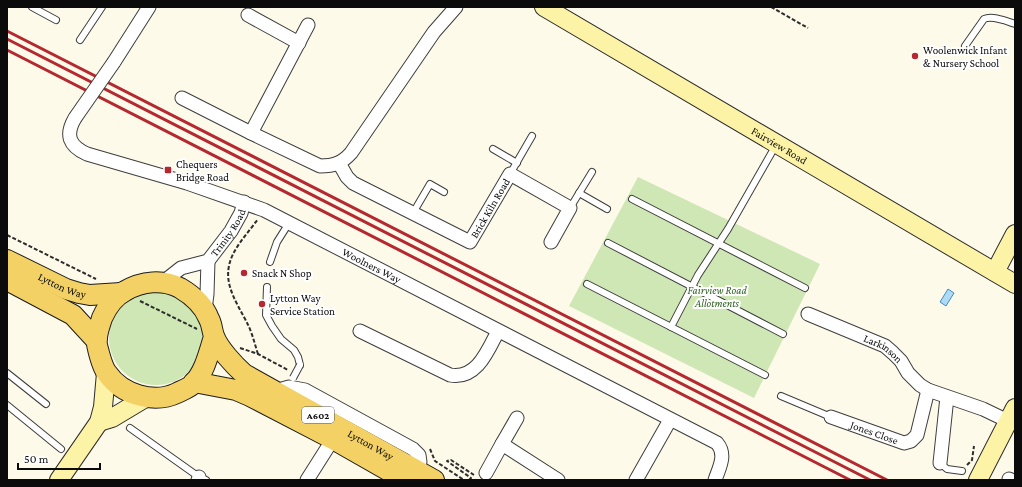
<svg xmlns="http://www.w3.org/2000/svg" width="1022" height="487" viewBox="0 0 1022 487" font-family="'Crimson Pro',serif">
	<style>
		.green { fill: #cfe7b5 }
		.water { fill: #b0daf4; stroke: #3a8fc8 }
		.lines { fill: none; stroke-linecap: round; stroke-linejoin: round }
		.lane-casing { stroke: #3e3e3e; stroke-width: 8 }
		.street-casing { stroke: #3e3e3e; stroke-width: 15 }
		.secondary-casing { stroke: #2d2d2d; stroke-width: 20 }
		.primary-casing { stroke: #1c1c1c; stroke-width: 22 }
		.path { stroke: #2d2d2d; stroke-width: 2; stroke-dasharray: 4 2; stroke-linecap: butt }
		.lane { stroke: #fff; stroke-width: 6 }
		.street { stroke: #fff; stroke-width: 13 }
		.secondary { stroke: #fcf3a6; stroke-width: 18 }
		.primary { stroke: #f4d164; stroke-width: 20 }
		.rail { stroke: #b5282f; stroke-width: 3 }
		.lane-bridge-casing { stroke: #3e3e3e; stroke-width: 8; stroke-linecap: butt }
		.street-bridge-casing { stroke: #3e3e3e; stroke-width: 15; stroke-linecap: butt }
		.lane-bridge { stroke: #fff; stroke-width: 6 }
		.street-bridge { stroke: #fff; stroke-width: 13 }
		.poi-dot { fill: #b5282f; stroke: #fff; stroke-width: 1.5 }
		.labels { text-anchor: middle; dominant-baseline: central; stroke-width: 4; stroke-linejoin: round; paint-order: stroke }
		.shield { fill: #fff; stroke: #545454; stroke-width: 1 }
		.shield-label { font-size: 10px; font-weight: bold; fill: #0b0b0b }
		.poi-label { font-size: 11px; fill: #0b0b0b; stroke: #fff; text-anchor: start }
		.street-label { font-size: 11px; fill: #0b0b0b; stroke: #fff }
		.park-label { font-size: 11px; font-style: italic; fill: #2c5f1e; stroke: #fff }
	</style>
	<rect width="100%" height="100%" fill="#fefae9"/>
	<g class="green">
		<path d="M638,177L820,264L754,398L569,306Z"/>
		<circle cx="156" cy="338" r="47"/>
	</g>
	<path class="water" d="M948,289L954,293L946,306L940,302Z"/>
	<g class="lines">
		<g class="lane-casing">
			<g id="lane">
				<path d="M32,7L56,20"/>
				<path d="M80,40L102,7"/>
				<path d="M965,46L984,19C992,15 1006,21 1015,24"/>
				<path d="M493,149L517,163"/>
				<path d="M510,174L532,136"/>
				<path d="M579,193L607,209"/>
				<path d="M632,199L805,288"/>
				<path d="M570,208L592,172"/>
				<path d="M413,213L430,184L444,192"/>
				<path d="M608,243L783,334"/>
				<path d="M270,262L277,242L289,223"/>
				<path d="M587,284L765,375"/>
				<path d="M267,287L266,315L272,326L281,339L294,350L298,357L300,365"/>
				<path d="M671,327L698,275L728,229L776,145"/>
				<path d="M7,373L46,404"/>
				<path d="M781,396L831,417"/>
				<path d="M7,405L61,449"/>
				<path d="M130,428L199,477L206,480"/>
				<path d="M940,463L947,469L962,471"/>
			</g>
		</g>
		<g class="street-casing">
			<g id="street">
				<path d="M248,15L299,43"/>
				<path d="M308,25L251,133L320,166C334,166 342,163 351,153L434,32L456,7"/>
				<path d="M114,62L149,7"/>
				<path d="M182,98L251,133"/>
				<path id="s1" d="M75,118C65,135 69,146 87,154L187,183L264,210L717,443C727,455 719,468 715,480"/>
				<path id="s2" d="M339,163L347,177L353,183L470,242L510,174L570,208L551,242"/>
				<path id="s3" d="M162,283L181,268L208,261L231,231L241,213L244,202"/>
				<path d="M205,310L207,294L208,261"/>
				<path id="s4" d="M808,314L885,346L893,353L901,361L908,373L920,385L928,390L983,409L1008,421"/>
				<path d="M360,331L450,375C477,380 488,350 498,331"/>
				<path d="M275,391L289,387L305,390L413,449L419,455L420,462"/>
				<path id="s5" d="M831,417L904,443L911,441L917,435L928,390"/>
				<path d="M502,444L517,418"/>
				<path d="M940,463L947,397"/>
				<path d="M486,473L502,444L558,480"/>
				<path d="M1009,479L1011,480"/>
				<path d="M198,480L199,477"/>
				<path d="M307,480L333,439"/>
				<path d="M636,480L670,420"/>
			</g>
		</g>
		<g class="secondary-casing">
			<g id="secondary">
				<path id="s6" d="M544,7L1015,284"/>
				<path d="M995,272L1015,234"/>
				<path d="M99,422L112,418L147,397"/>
				<path d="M59,480L99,422L103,407L106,373"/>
				<path d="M978,480L1015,408"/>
			</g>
		</g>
		<g class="primary-casing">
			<g id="primary">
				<path id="s7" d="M7,260L66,289L79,293L90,295L121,293"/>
				<path d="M7,280L73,315L96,340"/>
				<path id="s8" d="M214,337C209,352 205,372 193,384C189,388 183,390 177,393C154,404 122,395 107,373C103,368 101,360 99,353C98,349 96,343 97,339C97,332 100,325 102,318C107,307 115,296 125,291C142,281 163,279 180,288C192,295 204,306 209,319C212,324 212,331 214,336C218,348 235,366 244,374L434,480"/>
				<path d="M194,382L236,390L250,396L333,439L405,480"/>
			</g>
		</g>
		<g class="path">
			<path d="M771,7L808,28"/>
			<path d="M7,235L96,279"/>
			<path d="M140,301L197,329"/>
			<path d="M240,348L258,354L288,370"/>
			<path d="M258,354C255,345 253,336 249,327C241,309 224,288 229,266C232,249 248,233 258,219"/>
			<path d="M430,449L435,461L464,480"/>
			<path d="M967,465L972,460L974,446"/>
			<path d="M469,480L471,478L447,461L451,460L474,475"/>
		</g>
		<use href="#lane" class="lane"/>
		<use href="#street" class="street"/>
		<use href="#secondary" class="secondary"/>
		<use href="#primary" class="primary"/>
		<g class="rail">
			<path d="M7,31L887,480"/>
			<path d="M7,39L870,480"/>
			<path d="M7,50L850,480"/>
		</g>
		<g class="lane-bridge-casing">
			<path id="lane-bridge" d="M293,378L300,365"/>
		</g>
		<g class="street-bridge-casing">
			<path id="street-bridge" d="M75,118L114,62"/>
		</g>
		<use href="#lane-bridge" class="lane-bridge"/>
		<use href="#street-bridge" class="street-bridge"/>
	</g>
	<g class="poi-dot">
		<circle cx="915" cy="56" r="4"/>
		<rect x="164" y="166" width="8" height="8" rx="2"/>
		<circle cx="244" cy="273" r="4"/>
		<circle cx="262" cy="304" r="4"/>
	</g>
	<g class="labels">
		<rect class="shield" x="302" y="407" width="32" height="16" rx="3"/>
		<g class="shield-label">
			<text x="318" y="415">A602</text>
		</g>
		<g class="poi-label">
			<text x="923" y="50">Woolenwick Infant<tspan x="923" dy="13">&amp; Nursery School</tspan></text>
			<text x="176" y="164">Chequers<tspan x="176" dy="13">Bridge Road</tspan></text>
			<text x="252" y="273">Snack N Shop</text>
			<text x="270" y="298">Lytton Way<tspan x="270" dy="13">Service Station</tspan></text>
		</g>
		<g class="street-label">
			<text stroke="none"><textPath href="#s6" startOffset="273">Fairview Road</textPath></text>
			<text stroke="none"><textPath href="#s2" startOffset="195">Brick Kiln Road</textPath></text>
			<text stroke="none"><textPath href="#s3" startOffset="87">Trinity Road</textPath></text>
			<text stroke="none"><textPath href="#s1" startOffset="352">Woolners Way</textPath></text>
			<text stroke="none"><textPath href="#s7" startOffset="61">Lytton Way</textPath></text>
			<text stroke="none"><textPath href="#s4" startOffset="83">Larkinson</textPath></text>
			<text stroke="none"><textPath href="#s5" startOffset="46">Jones Close</textPath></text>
			<text stroke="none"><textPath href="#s8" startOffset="555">Lytton Way</textPath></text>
		</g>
		<g class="park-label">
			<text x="717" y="290">Fairview Road<tspan x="717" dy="13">Allotments</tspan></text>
		</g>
	</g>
	<rect width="1022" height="487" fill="none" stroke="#0b0b0b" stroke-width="16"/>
	<path d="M18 463v6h82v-6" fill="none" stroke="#0b0b0b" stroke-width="2"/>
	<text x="24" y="463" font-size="12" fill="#0b0b0b" stroke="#ffffff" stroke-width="3" paint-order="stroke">50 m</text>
</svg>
